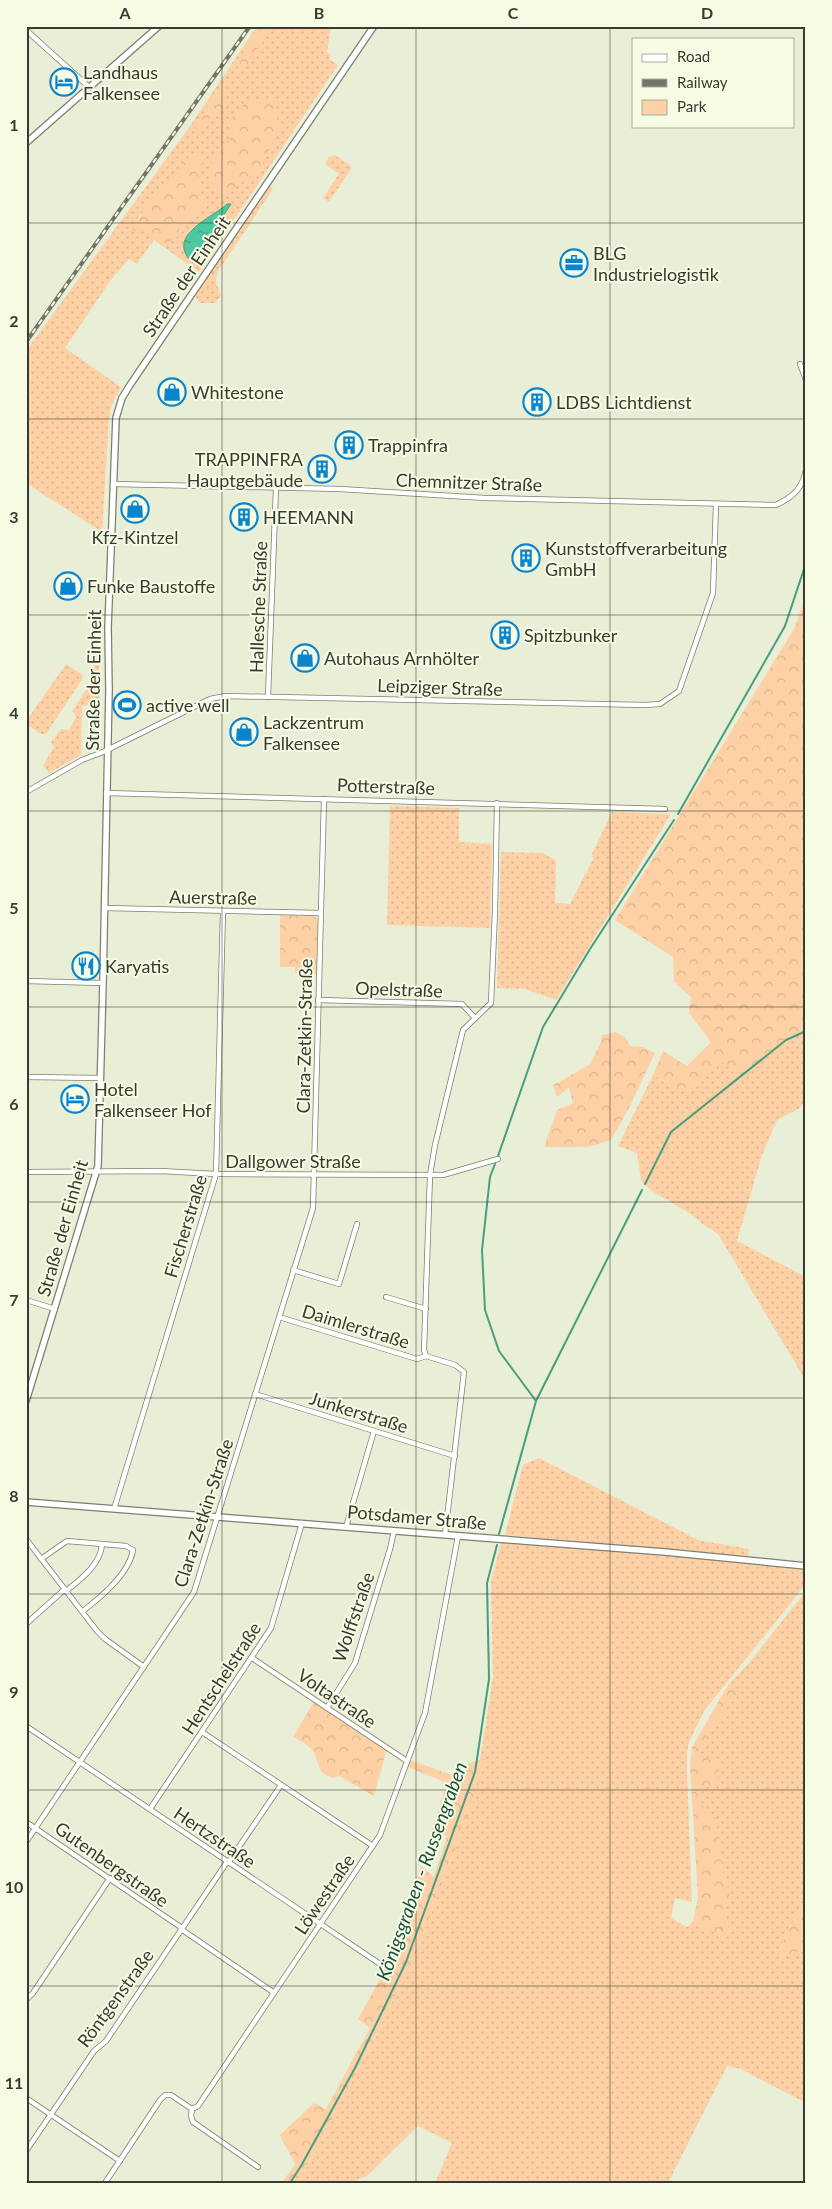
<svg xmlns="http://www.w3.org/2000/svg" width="832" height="2209" viewBox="0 0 832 2209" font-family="Lato,sans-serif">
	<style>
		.green { fill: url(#green-dots); fill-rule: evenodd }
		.forest { fill: url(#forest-crowns) }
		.water { fill: url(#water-ripples); stroke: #489e7f }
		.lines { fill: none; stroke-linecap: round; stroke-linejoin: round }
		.stream { stroke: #489e7f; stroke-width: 2 }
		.minor-casing { stroke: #7c806c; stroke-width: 6 }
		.tertiary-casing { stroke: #7c806c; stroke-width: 8 }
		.minor { stroke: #fff; stroke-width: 4.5 }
		.tertiary { stroke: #fff; stroke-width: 5.5 }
		.rail-casing { stroke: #717466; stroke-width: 4 }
		.rail { stroke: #f6fbe4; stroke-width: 2; stroke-dasharray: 5.5; stroke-linecap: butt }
		.grid { fill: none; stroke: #393b32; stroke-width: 1; stroke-opacity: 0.55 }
		.labels { text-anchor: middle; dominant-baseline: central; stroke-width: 4; stroke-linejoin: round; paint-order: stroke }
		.poi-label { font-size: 18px; fill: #393b32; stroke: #f6fbe4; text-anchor: start }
		.street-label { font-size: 18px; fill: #393b32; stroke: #f6fbe4 }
		.water-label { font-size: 19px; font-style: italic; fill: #1b4e3d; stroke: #f6fbe4 }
		.neatline { fill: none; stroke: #393b32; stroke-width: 2 }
		.grid-label { font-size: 16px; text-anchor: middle; font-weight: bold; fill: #393b32 }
	</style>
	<defs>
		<pattern id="green-dots" width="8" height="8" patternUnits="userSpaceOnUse" patternTransform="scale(1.25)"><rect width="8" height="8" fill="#fdd1a5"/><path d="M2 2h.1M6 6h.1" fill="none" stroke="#dab48e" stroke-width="1.8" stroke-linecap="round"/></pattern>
		<pattern id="forest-crowns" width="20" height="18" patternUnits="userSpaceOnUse" patternTransform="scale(1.25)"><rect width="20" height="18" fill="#fdd1a5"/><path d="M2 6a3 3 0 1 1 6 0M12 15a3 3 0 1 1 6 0" fill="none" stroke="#dab48e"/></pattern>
		<pattern id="water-ripples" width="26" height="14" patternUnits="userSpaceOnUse" patternTransform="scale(1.25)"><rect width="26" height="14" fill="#4ec8a0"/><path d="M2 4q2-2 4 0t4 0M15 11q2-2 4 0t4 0" fill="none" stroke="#42a483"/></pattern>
	</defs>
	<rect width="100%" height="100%" fill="#e9eed7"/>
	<g class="green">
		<path d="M257,26H331L327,52L331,56L329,59L338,65L199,272L154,240L137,264L129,259L110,281L65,348L121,387L112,404L109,417L102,532L26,483V351L188,129ZM190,156L197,171L203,204L180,228L173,241L142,228L138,218ZM227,204L184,252L189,231Z"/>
		<path d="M335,155L350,165L351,169L329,202L323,198L339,174L325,164L329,157Z"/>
		<path d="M269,186L273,189L217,273L216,281L221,296L215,303H201L196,298V293Z"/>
		<path d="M94,654L99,655V703L82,706L81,755L49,773L43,766L54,747L49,738L51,742L61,729L69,730L76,718L75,714L72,711L94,678Z"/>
		<path d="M66,664L82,674L83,678L46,734H41L26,724L27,720Z"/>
		<path d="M390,806L459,808V842L492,844L490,928L387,925Z"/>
		<path d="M612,812L671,814L556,1000L525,989L497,988L501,852L542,853L556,860L555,903L570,904L593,859L592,854Z"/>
		<path d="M806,1032V1099L800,1108L777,1120L762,1155L737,1241L806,1277V1381L718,1234L701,1223L694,1216L652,1191L641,1180L637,1153L618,1146L653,1075L669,1084L725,1061Z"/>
		<path d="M539,1458L698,1540L749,1549L748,1556L505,1535L523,1465Z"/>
		<path d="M501,1543L690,1557L803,1570L806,1572L805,1585L704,1711L689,1742L687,1752V1773L692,1902L675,1898L671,1918L687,1927L693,1922L697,1925L729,1936L726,1908L730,1893L723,1878L716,1818L701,1803L700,1753L705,1738L739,1690L728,1685L749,1663L806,1591V1897L779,1949V1956L801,1952L806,1943V2103L740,2069L727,2066L668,2183H435L452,2143L418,2126L367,2176L349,2183H297L317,2149L413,1962L477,1791L484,1759L480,1760L493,1677L491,1581Z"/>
	</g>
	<g class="forest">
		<path d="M261,27L264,29C266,47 258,44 251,57C249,60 248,64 246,68L236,72L244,51Z"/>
		<path d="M220,89L226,94L227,102L220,112L216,109L201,132L194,127Z"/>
		<path d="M272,98L281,126L258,173L223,194L211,182L212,160L221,154L223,144L230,139L231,118L246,102Z"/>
		<path d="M190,156L200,157L204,164L197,171L203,204L180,228L173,241L162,244L142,229L139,236L132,228L155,196Z"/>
		<path d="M806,597V1032L795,1035L737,1077L725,1061L685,1092L653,1075L663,1051L687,1066L711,1042L689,1013L691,997L674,982L673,957L615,920L794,629Z"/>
		<path d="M280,915L315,916L318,921L317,974L295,973V967H280Z"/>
		<path d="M615,1032L625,1037L630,1046L643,1047L655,1053L628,1110L611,1140L589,1147H544L557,1110L573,1103L569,1087L557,1097L553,1085C567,1079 577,1070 591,1064C593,1054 602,1046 602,1035Z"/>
		<path d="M728,1685L740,1690L705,1738L700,1753L719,1766L717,1785L702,1788L701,1803L716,1818L723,1878L730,1893L726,1908L729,1937L697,1925L693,1922L698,1898L690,1766L692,1747Z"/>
		<path d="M315,1700L387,1748L374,1796L339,1776L333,1778C319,1774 320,1767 315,1755C311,1746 301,1741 293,1737Z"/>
		<path d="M484,1759L477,1791L413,1962L317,2149L297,2183H282L295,2164L280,2135L314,2103L326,2109L370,2028L358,2019L382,1975L421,1866L434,1877L447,1836L432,1830L447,1783L408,1767L410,1760L463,1779L469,1763Z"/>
		<path d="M806,1897V1943L801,1952L779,1956V1949Z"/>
	</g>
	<path class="water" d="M227,204H231L195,259H189C169,234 212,218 227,204Z"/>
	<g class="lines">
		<g class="stream">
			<path d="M678,814L785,626L806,563"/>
			<path d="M498,1156L543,1027L590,949L674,820"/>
			<path d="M495,1164L490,1177L482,1250L485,1310L499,1351L536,1401"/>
			<path d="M645,1184L671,1132L786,1040L806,1031"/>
			<path d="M499,1534L536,1401L642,1190"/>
			<path d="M290,2183L301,2166L355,2068L406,1962L475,1772L489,1679L487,1583L497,1545"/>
		</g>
		<g class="minor-casing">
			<g id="minor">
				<path d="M26,30L89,87"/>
				<path d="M800,364L806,380"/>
				<path d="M113,484L340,489L485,498L776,505C793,497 802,489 806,470"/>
				<path d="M268,697L276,488"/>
				<path d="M26,792L82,760L103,752L210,699L225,696L645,705L660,704L679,691L713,593L716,504"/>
				<path d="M106,793L665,809"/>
				<path d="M105,908L320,913"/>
				<path d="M26,981L103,983"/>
				<path d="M318,1000L462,1004L474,1017"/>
				<path d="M26,1077L100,1078"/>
				<path d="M26,1172L160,1171L216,1174L443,1175L498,1159"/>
				<path d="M293,1270L339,1284L357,1224"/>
				<path d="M386,1297L426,1309"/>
				<path d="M26,1300L55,1309"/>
				<path d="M279,1317L417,1359L426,1356"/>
				<path d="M255,1394L455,1456"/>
				<path d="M114,1509L216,1174L223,911"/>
				<path d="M346,1527L374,1431"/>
				<path d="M445,1535L464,1372L455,1365L426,1356L424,1350L430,1175L435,1145L463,1030L491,1003L495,911L497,803"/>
				<path d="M26,1539L97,1631L105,1639L144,1667"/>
				<path d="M41,1559L67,1541L126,1546L133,1550C129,1574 101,1597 83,1611"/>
				<path d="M66,1591C81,1579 100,1565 102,1545"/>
				<path d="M26,1624L65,1589"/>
				<path d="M252,1658L407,1761"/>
				<path d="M327,1708L355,1663L390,1549L394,1531"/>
				<path d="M26,1726L389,1970"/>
				<path d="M202,1732L373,1846"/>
				<path d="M150,1809L271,1628L302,1523"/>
				<path d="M26,1822L182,1928"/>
				<path d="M26,1842L194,1592L313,1208L324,799"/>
				<path d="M228,1863L281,1785"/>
				<path d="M181,1929L273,1992"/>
				<path d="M26,2000L33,1993L110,1878"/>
				<path d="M26,2098L120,2161"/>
				<path d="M192,2109L191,2116L193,2122L258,2167"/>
				<path d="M26,2151L94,2051L106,2041L227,1862"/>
				<path d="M105,2183L160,2100L165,2095H171L192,2109L198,2106L380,1835L425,1713L458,1536"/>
			</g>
		</g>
		<g class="tertiary-casing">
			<g id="tertiary">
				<path d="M26,143L159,26"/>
				<path d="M26,1401L98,1166L103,983L109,690L108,628L116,418L122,398L130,385L374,26"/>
				<path d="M26,1502L665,1552L806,1566"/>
			</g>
		</g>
		<use href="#minor" class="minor"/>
		<use href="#tertiary" class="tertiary"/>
		<g class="rail-casing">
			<path id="rail" d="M26,342L250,26"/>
		</g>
		<use href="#rail" class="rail"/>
	</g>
	<path class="grid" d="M222,26V2183M416,26V2183M610,26V2183M26,223H806M26,419H806M26,615H806M26,811H806M26,1007H806M26,1202H806M26,1398H806M26,1594H806M26,1790H806M26,1986H806"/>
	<defs>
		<g id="hotel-ring" transform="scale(1.4375)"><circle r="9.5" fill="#f6fbe4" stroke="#0a84cd" stroke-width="1.5"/><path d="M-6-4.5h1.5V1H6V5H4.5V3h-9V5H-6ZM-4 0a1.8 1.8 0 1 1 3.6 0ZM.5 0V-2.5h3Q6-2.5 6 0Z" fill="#0a84cd"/></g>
		<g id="office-ring" transform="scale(1.4375)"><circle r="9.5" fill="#f6fbe4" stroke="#0a84cd" stroke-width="1.5"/><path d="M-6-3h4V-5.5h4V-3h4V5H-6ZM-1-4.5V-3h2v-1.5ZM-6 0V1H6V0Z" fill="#0a84cd"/></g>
		<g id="shop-ring" transform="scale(1.4375)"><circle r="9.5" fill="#f6fbe4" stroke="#0a84cd" stroke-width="1.5"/><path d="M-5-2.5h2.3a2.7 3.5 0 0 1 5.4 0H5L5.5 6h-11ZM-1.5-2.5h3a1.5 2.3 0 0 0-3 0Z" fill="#0a84cd"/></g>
		<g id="building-ring" transform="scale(1.4375)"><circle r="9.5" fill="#f6fbe4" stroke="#0a84cd" stroke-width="1.5"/><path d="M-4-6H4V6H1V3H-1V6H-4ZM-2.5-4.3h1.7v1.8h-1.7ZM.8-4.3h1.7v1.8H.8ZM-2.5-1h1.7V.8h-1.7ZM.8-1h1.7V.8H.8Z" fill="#0a84cd"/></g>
		<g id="stadium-ring" transform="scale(1.4375)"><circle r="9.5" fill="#f6fbe4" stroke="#0a84cd" stroke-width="1.5"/><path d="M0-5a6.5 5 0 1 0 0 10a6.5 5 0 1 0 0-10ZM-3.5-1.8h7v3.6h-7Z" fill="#0a84cd"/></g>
		<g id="restaurant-ring" transform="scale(1.4375)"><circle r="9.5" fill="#f6fbe4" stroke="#0a84cd" stroke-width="1.5"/><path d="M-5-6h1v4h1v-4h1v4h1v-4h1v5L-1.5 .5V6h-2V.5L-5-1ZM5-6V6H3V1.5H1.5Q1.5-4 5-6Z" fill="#0a84cd"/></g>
	</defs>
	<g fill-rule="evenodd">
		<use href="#hotel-ring" x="64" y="82"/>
		<use href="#office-ring" x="574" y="263"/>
		<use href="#shop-ring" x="172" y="392"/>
		<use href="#building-ring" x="537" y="402"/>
		<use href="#building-ring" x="349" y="445"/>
		<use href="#building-ring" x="322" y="469"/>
		<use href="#shop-ring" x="135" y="509"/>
		<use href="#building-ring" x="244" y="517"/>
		<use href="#building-ring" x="526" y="558"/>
		<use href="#shop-ring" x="68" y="586"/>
		<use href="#building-ring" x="505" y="635"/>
		<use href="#shop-ring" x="305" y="658"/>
		<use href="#stadium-ring" x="127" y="705"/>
		<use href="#shop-ring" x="244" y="732"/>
		<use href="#restaurant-ring" x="86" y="966"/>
		<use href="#hotel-ring" x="75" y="1099"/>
	</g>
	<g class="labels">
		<g class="poi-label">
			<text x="83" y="72">Landhaus<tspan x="83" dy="21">Falkensee</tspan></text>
			<text x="593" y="253">BLG<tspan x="593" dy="21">Industrielogistik</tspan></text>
			<text x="191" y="392">Whitestone</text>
			<text x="556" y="402">LDBS Lichtdienst</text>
			<text x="368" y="445">Trappinfra</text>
			<text x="303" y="459" text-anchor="end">TRAPPINFRA<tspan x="303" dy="21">Hauptgebäude</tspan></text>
			<text x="263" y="517">HEEMANN</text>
			<text x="135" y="537" text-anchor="middle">Kfz-Kintzel</text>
			<text x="545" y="548">Kunststoffverarbeitung<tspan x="545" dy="21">GmbH</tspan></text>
			<text x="87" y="586">Funke Baustoffe</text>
			<text x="524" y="635">Spitzbunker</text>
			<text x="324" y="658">Autohaus Arnhölter</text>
			<text x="146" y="705">active well</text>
			<text x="263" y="722">Lackzentrum<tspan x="263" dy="21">Falkensee</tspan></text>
			<text x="105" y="966">Karyatis</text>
			<text x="94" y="1089">Hotel<tspan x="94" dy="21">Falkenseer Hof</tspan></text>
		</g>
		<g class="street-label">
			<text transform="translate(186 276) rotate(-56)">Straße der Einheit</text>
			<text transform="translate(469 482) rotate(2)">Chemnitzer Straße</text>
			<text transform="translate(258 607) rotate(-88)">Hallesche Straße</text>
			<text transform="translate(93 680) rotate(-89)">Straße der Einheit</text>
			<text transform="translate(440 687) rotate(2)">Leipziger Straße</text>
			<text transform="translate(386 786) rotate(2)">Potterstraße</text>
			<text transform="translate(213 897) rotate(1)">Auerstraße</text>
			<text transform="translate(399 989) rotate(2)">Opelstraße</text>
			<text transform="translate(304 1036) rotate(-89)">Clara-Zetkin-Straße</text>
			<text x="293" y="1161">Dallgower Straße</text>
			<text transform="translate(185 1226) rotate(-73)">Fischerstraße</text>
			<text transform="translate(62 1228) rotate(-74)">Straße der Einheit</text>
			<text transform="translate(356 1326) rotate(17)">Daimlerstraße</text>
			<text transform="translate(359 1412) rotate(17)">Junkerstraße</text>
			<text transform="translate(203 1513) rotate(-72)">Clara-Zetkin-Straße</text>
			<text transform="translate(417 1517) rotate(5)">Potsdamer Straße</text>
			<text transform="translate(353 1617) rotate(-71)">Wolffstraße</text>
			<text transform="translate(221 1678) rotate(-57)">Hentschelstraße</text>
			<text transform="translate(337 1698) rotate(34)">Voltastraße</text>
			<text transform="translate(215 1837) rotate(34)">Hertzstraße</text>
			<text transform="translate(112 1864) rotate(35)">Gutenbergstraße</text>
			<text transform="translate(324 1894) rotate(-56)">Löwestraße</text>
			<text transform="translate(115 1998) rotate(-54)">Röntgenstraße</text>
		</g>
		<g class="water-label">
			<text transform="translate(421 1871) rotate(-70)">Königsgraben - Russengraben</text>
		</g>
	</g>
	<rect width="832" height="2209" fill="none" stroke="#f6fbe4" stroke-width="55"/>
	<rect x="632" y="38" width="162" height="90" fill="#f6fbe4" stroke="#aaae9d"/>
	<rect x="642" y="54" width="25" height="8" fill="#ffffff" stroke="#aaae9d"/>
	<text x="677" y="62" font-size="15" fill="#393b32">Road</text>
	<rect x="642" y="79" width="25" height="8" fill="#717466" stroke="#aaae9d"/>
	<text x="677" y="88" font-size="15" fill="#393b32">Railway</text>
	<rect x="642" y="100" width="25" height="15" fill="#fdd1a5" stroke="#aaae9d"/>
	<text x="677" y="112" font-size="15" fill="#393b32">Park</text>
	<rect x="28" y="28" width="776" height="2154" class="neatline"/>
	<g class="grid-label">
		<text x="125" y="19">A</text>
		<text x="319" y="19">B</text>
		<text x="513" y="19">C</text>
		<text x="707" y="19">D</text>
		<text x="14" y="131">1</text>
		<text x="14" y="327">2</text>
		<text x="14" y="523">3</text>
		<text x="14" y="719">4</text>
		<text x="14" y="914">5</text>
		<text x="14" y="1110">6</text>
		<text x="14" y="1306">7</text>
		<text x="14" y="1502">8</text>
		<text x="14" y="1698">9</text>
		<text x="14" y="1893">10</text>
		<text x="14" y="2089">11</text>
	</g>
</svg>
